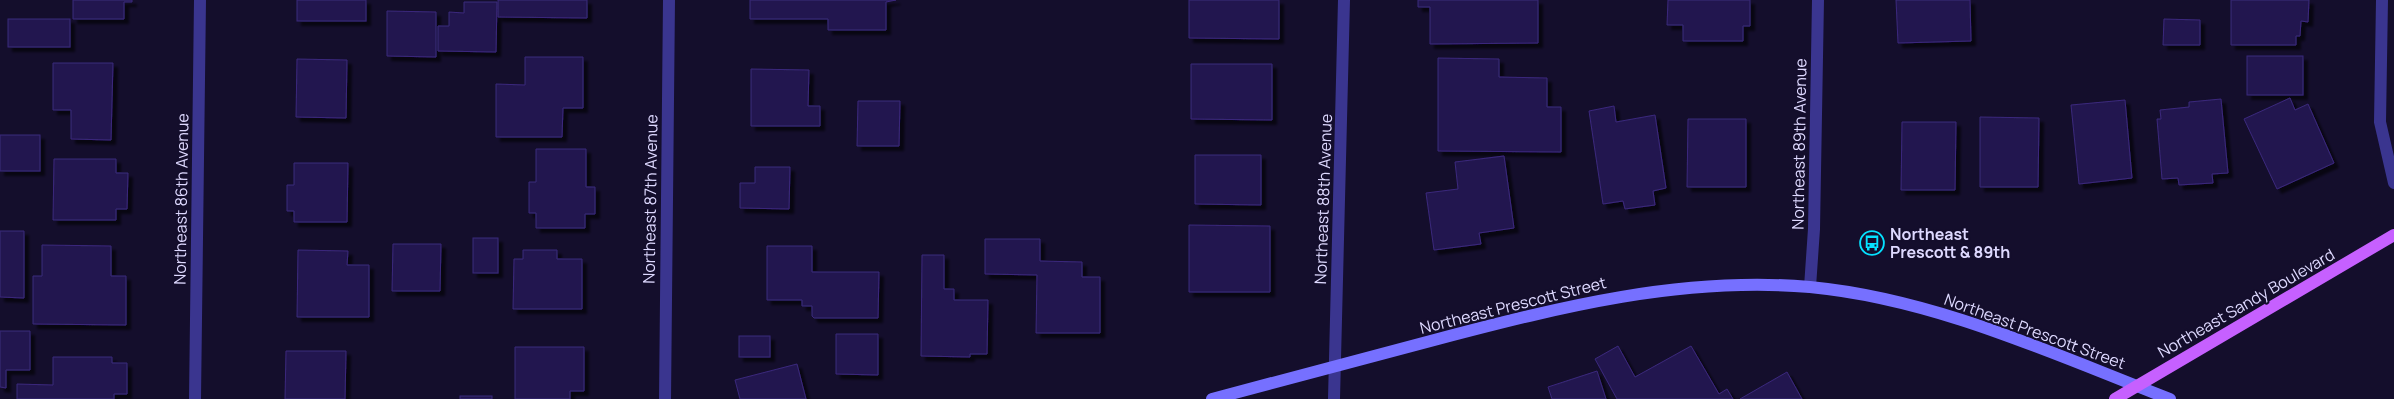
<svg xmlns="http://www.w3.org/2000/svg" width="2394" height="399" viewBox="0 0 2394 399" font-family="Manrope,sans-serif">
	<style>
		.building { fill: #24194f; stroke: #3b287d; filter: url(#shadow) }
		.lines { fill: none; stroke-linecap: round; stroke-linejoin: round }
		.street { stroke: #3a358f; stroke-width: 12 }
		.secondary { stroke: #7670ff; stroke-width: 12 }
		.primary { stroke: #c660ff; stroke-width: 12 }
		.labels { text-anchor: middle; dominant-baseline: central; stroke-width: 4; stroke-linejoin: round; paint-order: stroke }
		.street-label { font-size: 16px; fill: #ded9ff; stroke: #140e2c }
		.poi-label { font-size: 16px; font-weight: bold; fill: #ded9ff; stroke: #140e2c; text-anchor: start }
	</style>
	<defs>
		<filter id="shadow"><feDropShadow dx="4.5" dy="4.5" stdDeviation="1" flood-color="#0009"/></filter>
	</defs>
	<rect width="100%" height="100%" fill="#140e2c"/>
	<g class="building">
		<path d="M73,0H132V2H124V19H73Z"/>
		<rect x="297" y="0" width="69" height="21"/>
		<path d="M498,0H587V18L498,17Z"/>
		<path d="M750,0H896L886,2V30H828V19H750Z"/>
		<path d="M1189,0H1279V39L1189,38Z"/>
		<path d="M1418,0H1538V43L1430,44V7H1418Z"/>
		<path d="M1668,0H1750V26H1743V41H1683V25H1667Z"/>
		<path d="M1896,0H1970L1971,41L1898,43Z"/>
		<path d="M2231,0H2309L2308,22L2301,21L2300,36H2296V45H2231Z"/>
		<path d="M464,2H497L496,52L438,51V26H449V12L464,13Z"/>
		<path d="M387,11L436,12V57L387,56Z"/>
		<rect x="8" y="19" width="62" height="28"/>
		<path d="M2164,19L2200,20V45H2163Z"/>
		<rect x="2247" y="56" width="56" height="39"/>
		<path d="M525,57H583V108H563L562,137H496V84L525,85Z"/>
		<path d="M1438,58L1499,59V77L1547,78V107H1561V152L1438,151Z"/>
		<path d="M297,59L347,60L346,118L296,117Z"/>
		<path d="M53,63H113L111,140L71,139V110H53Z"/>
		<path d="M1191,64H1272V120L1191,119Z"/>
		<path d="M751,69L809,70L808,106H820V126H751Z"/>
		<path d="M2290,98L2295,110L2308,104L2334,163L2277,189L2244,119Z"/>
		<path d="M2221,99L2228,173L2212,174L2213,183L2179,185L2178,178L2162,179L2157,119H2161L2160,110L2189,107V102Z"/>
		<path d="M2125,100L2132,178L2079,184L2071,105Z"/>
		<path d="M858,101H900L899,146H857Z"/>
		<path d="M1614,106L1616,122L1655,115L1666,188L1653,191L1655,205L1625,209L1623,201L1603,204L1589,111Z"/>
		<path d="M1980,117L2039,118L2038,187H1980Z"/>
		<path d="M1688,119H1746V187H1687Z"/>
		<path d="M1902,122H1956L1955,190H1901Z"/>
		<rect x="0" y="135" width="40" height="36"/>
		<path d="M536,149H586V187H595V214H585V228H536V213H529V182H536Z"/>
		<path d="M1195,155H1261V205L1195,204Z"/>
		<path d="M1504,156L1514,228L1479,233L1481,244L1434,250L1426,193L1458,189L1455,162Z"/>
		<path d="M54,159H116V173H128L127,209H116V220H53Z"/>
		<path d="M294,163H348L347,222H294V211H287V185H294Z"/>
		<path d="M755,167H790L789,209L740,208V183H755Z"/>
		<path d="M1189,225L1270,226V292H1189Z"/>
		<path d="M0,231H24V298L0,297Z"/>
		<rect x="473" y="238" width="25" height="35"/>
		<path d="M985,239H1040V261L1082,262V277H1100V333H1036L1037,275L985,274Z"/>
		<path d="M393,244H441L440,291H392Z"/>
		<path d="M42,245L111,246V276H126V325L33,324V276H42Z"/>
		<path d="M767,246H812V272H879L878,318H814L812,316V306H802V300H767Z"/>
		<path d="M298,250L348,251L347,265H369V317H297Z"/>
		<path d="M523,250H557V259H582V309H513L514,259H523Z"/>
		<path d="M922,255H944V289H954V300H988L987,354H970V357L921,356Z"/>
		<path d="M0,331H30V370H6V388L0,387Z"/>
		<path d="M836,334H878V375L836,374Z"/>
		<rect x="739" y="336" width="31" height="21"/>
		<path d="M1618,346L1635,377L1691,346L1719,394L1727,389L1733,399H1617L1595,359Z"/>
		<path d="M515,347H584V391H570V399H515Z"/>
		<path d="M286,351H346L345,399H285Z"/>
		<path d="M53,357H112V363H127V394H114V399H17V384L53,385Z"/>
		<path d="M797,364L806,399H740L735,380Z"/>
		<path d="M1597,371L1606,399H1552L1548,387Z"/>
		<path d="M1787,372L1802,399H1740Z"/>
		<rect x="460" y="396" width="32" height="3"/>
	</g>
	<g class="lines">
		<g class="street">
			<path d="M2382,0L2380,122L2394,183"/>
			<path d="M1810,287L1814,229L1818,0"/>
			<path d="M195,399L200,0"/>
			<path d="M665,399L669,0"/>
			<path d="M1334,399L1344,0"/>
		</g>
		<path class="secondary" d="M1212,399C1287,379 1362,359 1438,339C1560,307 1682,276 1810,287C1936,299 2053,354 2170,399"/>
		<path class="primary" d="M2115,399L2394,235"/>
	</g>
	<defs>
		<g id="bus-ring" transform="scale(1.25)"><circle r="9.5" fill="#140e2c" stroke="#05e2ff" stroke-width="1.5"/><path d="M-5-6H5V4H4V6H2V4H-2V6H-4V4H-5ZM-3.5-4V0h7V-4ZM-3.5 1.2v1.5H-2V1.2ZM2 1.2v1.5H3.5V1.2Z" fill="#05e2ff"/></g>
	</defs>
	<g fill-rule="evenodd">
		<use href="#bus-ring" x="1872" y="243"/>
	</g>
	<g class="labels">
		<g class="street-label">
			<text transform="translate(1799 144) rotate(-89)">Northeast 89th Avenue</text>
			<text transform="translate(181 199) rotate(-89)">Northeast 86th Avenue</text>
			<text transform="translate(650 199) rotate(-89)">Northeast 87th Avenue</text>
			<text transform="translate(1323 199) rotate(-88)">Northeast 88th Avenue</text>
			<text transform="translate(2246 303) rotate(-30)">Northeast Sandy Boulevard</text>
			<text transform="translate(1513 305) rotate(-14)">Northeast Prescott Street</text>
			<text transform="translate(2035 331) rotate(20)">Northeast Prescott Street</text>
		</g>
		<g class="poi-label">
			<text x="1890" y="234">Northeast<tspan x="1890" dy="18">Prescott &amp; 89th</tspan></text>
		</g>
	</g>
</svg>
